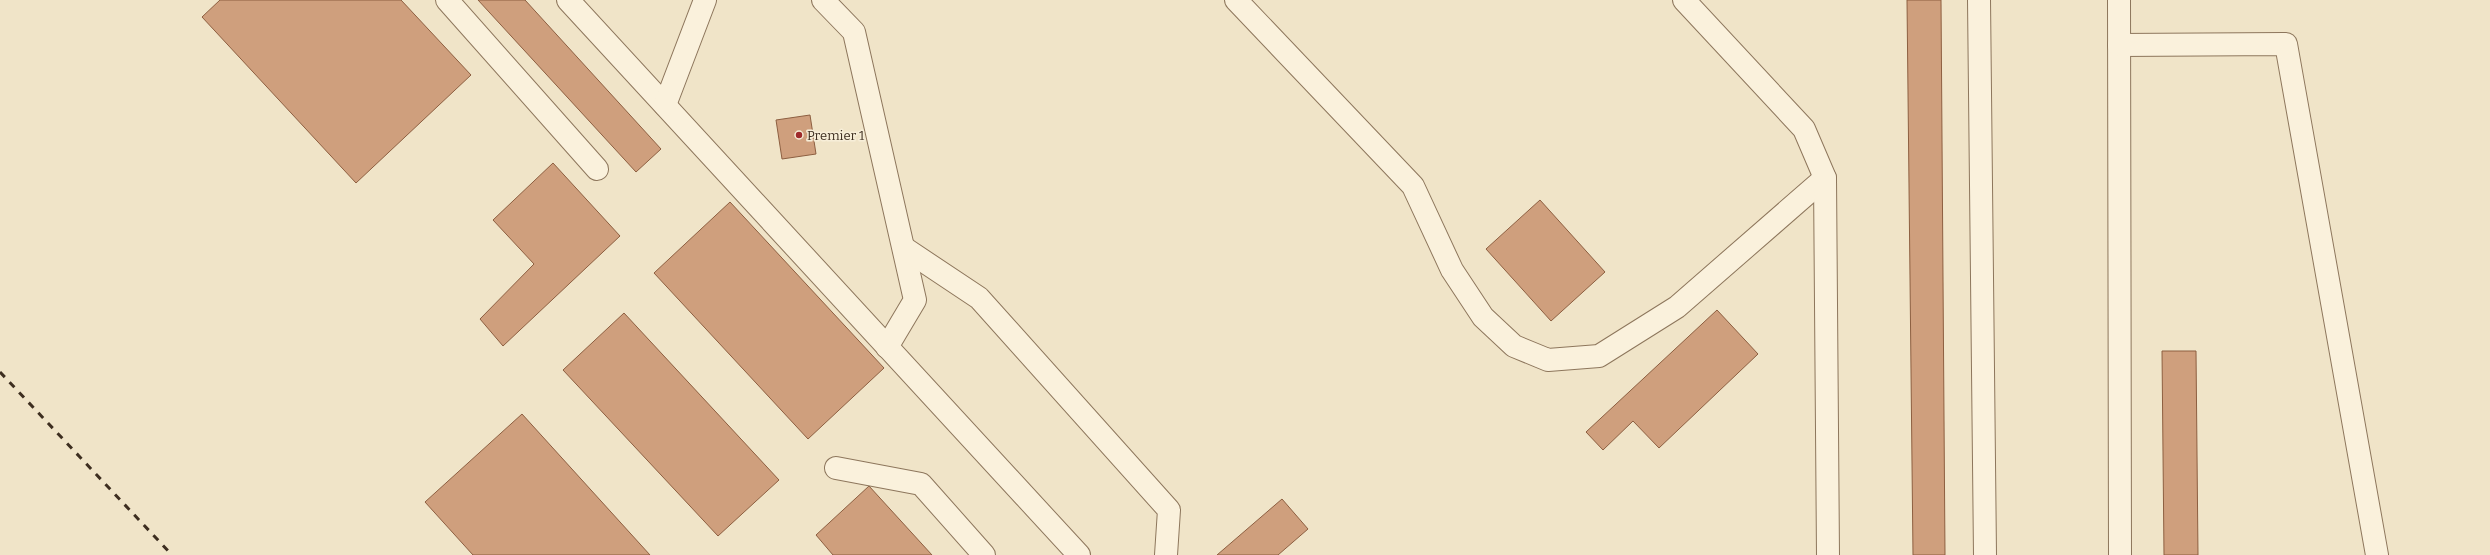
<svg xmlns="http://www.w3.org/2000/svg" width="2490" height="555" viewBox="0 0 2490 555" font-family="Bitter,serif">
	<style>
		.building { fill: #cf9f7d; stroke: #8d5f41 }
		.lines { fill: none; stroke-linecap: round; stroke-linejoin: round }
		.minor-casing { stroke: #8d765c; stroke-width: 24 }
		.minor { stroke: #faf1dc; stroke-width: 22 }
		.rail { stroke: #3d2e20; stroke-width: 3; stroke-dasharray: 7 7; stroke-linecap: butt }
		.poi-dot { fill: #9e2a2b; stroke: #f7eed8; stroke-width: 1.5 }
		.labels { text-anchor: middle; dominant-baseline: central; stroke-width: 3; stroke-linejoin: round; paint-order: stroke }
		.poi-label { font-size: 13px; fill: #3d2e20; stroke: #f7eed8; text-anchor: start }
	</style>
	<rect width="100%" height="100%" fill="#f0e4c8"/>
	<g class="building">
		<path d="M220,0H401L471,75L356,183L202,17Z"/>
		<path d="M478,0H525L661,149L636,172Z"/>
		<path d="M1907,0H1941L1945,555H1913Z"/>
		<path d="M810,115L816,154L782,159L776,120Z"/>
		<path d="M553,163L620,236L503,346L480,319L534,264L493,220Z"/>
		<path d="M1540,200L1605,272L1551,321L1486,249Z"/>
		<path d="M730,202L884,368L808,439L654,273Z"/>
		<path d="M1717,310L1758,354L1659,448L1633,421L1603,450L1586,432Z"/>
		<path d="M624,313L779,480L718,536L563,370Z"/>
		<path d="M2162,351H2196L2198,555H2164Z"/>
		<path d="M522,414L650,555H473L425,502Z"/>
		<path d="M869,486L932,555H833L816,535Z"/>
		<path d="M1282,499L1308,529L1278,555H1217Z"/>
	</g>
	<g class="lines">
		<g class="minor-casing">
			<g id="minor">
				<path d="M447,0L597,169"/>
				<path d="M568,0L1079,555"/>
				<path d="M823,0L854,32L915,300L887,347"/>
				<path d="M1236,0L1413,186L1452,270L1483,317L1514,346L1548,360L1599,356L1677,307L1825,178"/>
				<path d="M1684,0L1804,129L1825,178L1828,555"/>
				<path d="M1979,0L1985,555"/>
				<path d="M2119,0L2120,555"/>
				<path d="M2119,45L2286,44L2377,555"/>
				<path d="M665,105L705,0"/>
				<path d="M904,248L979,298L1169,510L1166,555"/>
				<path d="M836,468L921,484L984,555"/>
			</g>
		</g>
		<use href="#minor" class="minor"/>
		<path class="rail" d="M0,372L172,555"/>
	</g>
	<circle class="poi-dot" cx="799" cy="135" r="4"/>
	<g class="labels">
		<g class="poi-label">
			<text x="807" y="135">Premier 1</text>
		</g>
	</g>
</svg>
